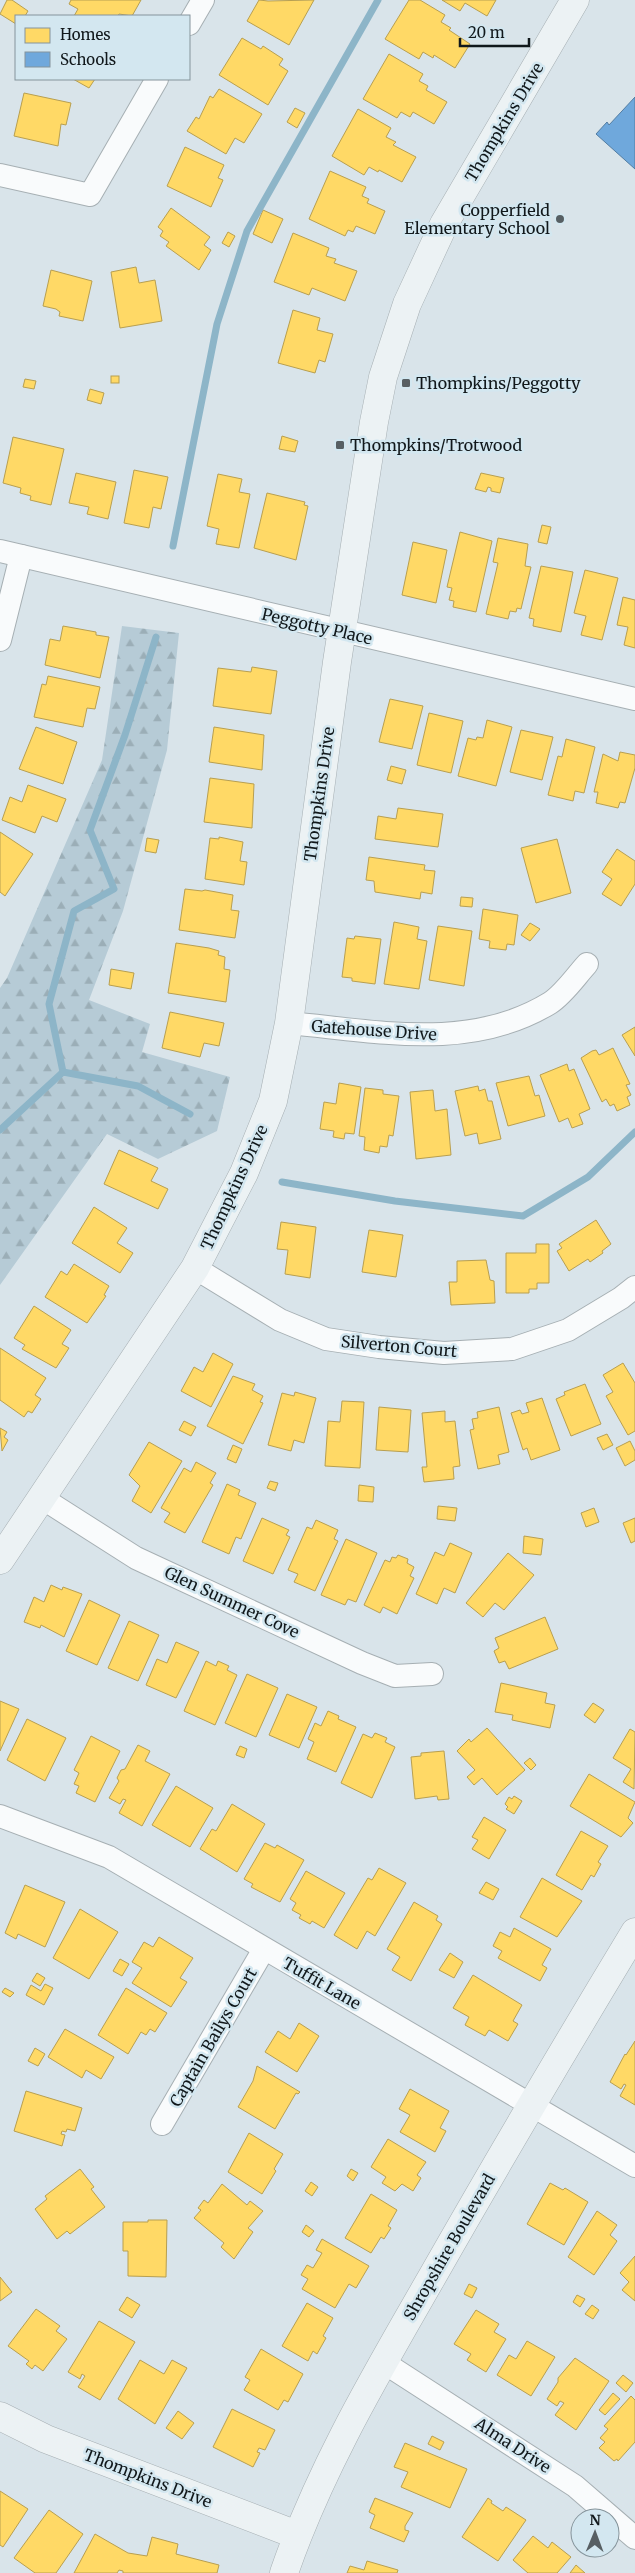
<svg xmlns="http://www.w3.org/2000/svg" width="635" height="2573" viewBox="0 0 635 2573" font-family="Merriweather,serif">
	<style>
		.forest { fill: url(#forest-firs) }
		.homes { fill: #ffd966; stroke: #b89f50 }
		.schools { fill: #6fa8dc; stroke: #537da2 }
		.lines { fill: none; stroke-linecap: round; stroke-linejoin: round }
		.stream { stroke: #8db5c8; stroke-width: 7 }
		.street-casing { stroke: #a6afb3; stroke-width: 24 }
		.secondary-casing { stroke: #a6afb3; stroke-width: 29 }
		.street { stroke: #f9fbfc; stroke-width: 22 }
		.secondary { stroke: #ecf2f4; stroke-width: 28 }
		.poi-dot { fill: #575f63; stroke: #d3e7f0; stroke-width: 2 }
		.labels { text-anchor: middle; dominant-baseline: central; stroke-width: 5; stroke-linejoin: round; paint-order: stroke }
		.street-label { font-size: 16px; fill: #11181b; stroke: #d3e7f0 }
		.poi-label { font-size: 16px; fill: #11181b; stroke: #d3e7f0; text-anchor: start }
	</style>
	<defs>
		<pattern id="forest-firs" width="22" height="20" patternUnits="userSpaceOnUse" patternTransform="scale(1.25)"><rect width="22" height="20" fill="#b6cbd6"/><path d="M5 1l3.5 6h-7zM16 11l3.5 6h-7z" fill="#9baeb7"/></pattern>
	</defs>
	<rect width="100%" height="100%" fill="#d9e4ea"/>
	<path class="forest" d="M122,626L179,633L167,750L123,911L89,1000L150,1024L142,1052L230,1077L217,1131L158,1159L107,1134L0,1285V988L7,978L102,760Z"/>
	<g class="homes">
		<path d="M7,0H12L28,11L25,16H16V24L0,14Z"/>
		<path d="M71,0H141L132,16L119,14L118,16H74L78,9L69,4Z"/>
		<path d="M259,0L268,1L314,0L289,45L247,21Z"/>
		<path d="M409,0H420L445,15L441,22L451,28L449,30L470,44L455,68L434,55L433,58L423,52L419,59L385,39Z"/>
		<path d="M442,0H496L487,16L465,3L460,11Z"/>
		<path d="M242,38L261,49L263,46L283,59L279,65L288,71L268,105L219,75Z"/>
		<path d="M389,54L423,74L419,81L428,86L426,90L447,102L434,124L413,112L410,117L401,112L397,118L363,99Z"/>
		<path d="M73,79H95L89,88Z"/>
		<path d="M219,89L262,114L244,143L235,138L226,154L187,131L196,117L199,119L210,96L213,98Z"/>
		<path d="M24,93L71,103L66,125L61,124L58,146L14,136Z"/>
		<path d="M295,108L305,113L297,128L287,122Z"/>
		<path d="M358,109L391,128L386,137L396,142L393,145L416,157L402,182L379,170L378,172L369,167L364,175L332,156Z"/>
		<path d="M185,147L224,165L218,178L223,180L211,207L167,186Z"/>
		<path d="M330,171L366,187L362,196L369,199L367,203L385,211L375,234L356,226L353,232L348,230L345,236L309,219Z"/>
		<path d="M171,208L210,237L204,245L211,250L199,270L166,246L169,242L160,236L163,231L158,227Z"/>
		<path d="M263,210L283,219L272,243L253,234Z"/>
		<path d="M228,232L235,236L229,247L222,243Z"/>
		<path d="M293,233L329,248L326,256L336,259L334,263L357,271L345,301L312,288L309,295L274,282Z"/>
		<path d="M136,267L139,283L155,280L162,321L120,328L111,272Z"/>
		<path d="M51,270L92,281L83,321L59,316L60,312L56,309L43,306Z"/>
		<path d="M293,310L320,318L317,330L333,334L325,362L319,360L315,373L278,363Z"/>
		<rect x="111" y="376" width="8" height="7"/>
		<path d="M25,379L36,381L34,389L23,387Z"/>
		<path d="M90,389L104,393L101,404L87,400Z"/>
		<path d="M282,436L298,441L295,452L279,449Z"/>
		<path d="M13,437L64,449L51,505L30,500L31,496L20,493L21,488L3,483Z"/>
		<path d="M134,470L168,477L161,509L153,507L149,528L124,523Z"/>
		<path d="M76,473L116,482L108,519L87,514L89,507L69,503Z"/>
		<path d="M481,473L504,478L500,493L491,491V488L488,487L486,492L475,489Z"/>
		<path d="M218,474L242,479L239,492L250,494L239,548L216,544L219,529L207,526Z"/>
		<path d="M267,493L305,502L304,505L308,506L296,560L254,548Z"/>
		<path d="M542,525L551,527L547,544L538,542Z"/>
		<path d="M460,532L492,541L476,612L453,607L454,601L449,600L452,588L447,587Z"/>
		<path d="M498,538L528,544L525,566L531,567L521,609L517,608L516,612L510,611L508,619L486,614L498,563L493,562Z"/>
		<path d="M413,542L447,550L436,603L402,595Z"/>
		<path d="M541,566L573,572L561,632L533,626L534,619L529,618Z"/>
		<path d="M585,570L618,578L602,640L581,635L586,616L574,613Z"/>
		<path d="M623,597L635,600V648L624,645L628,627L617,625Z"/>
		<path d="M63,626L96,632V635L109,637L100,678L45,665L50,639L60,641Z"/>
		<path d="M252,667L277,671L271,714L213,706L218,668L251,672Z"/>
		<path d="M48,676L100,687L95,709L87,708L83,727L34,717L42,684L46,685Z"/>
		<path d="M390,699L423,706L412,749L379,742Z"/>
		<path d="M429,713L463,721L451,773L417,765Z"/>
		<path d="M487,720L512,727L496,786L458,776L468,738L476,740L477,737L483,738Z"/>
		<path d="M36,727L77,742L63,784L19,769Z"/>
		<path d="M214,727L264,735L262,770L209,762Z"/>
		<path d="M521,730L553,737L542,780L510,772Z"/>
		<path d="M566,739L595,747L584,793L575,791L573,801L548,795L558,756L562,757Z"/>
		<path d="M620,752L635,755V768L625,803L620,802L618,808L596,803L598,792H594L603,754L618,761Z"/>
		<path d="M391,766L406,770L402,784L387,780Z"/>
		<path d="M210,778L254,784L252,828L204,822Z"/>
		<path d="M28,785L66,799L57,822L42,816L35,833L2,820L10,797L22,802Z"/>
		<path d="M398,808L443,814L438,847L375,839L378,816L396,819Z"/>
		<path d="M0,832L33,854L5,896L0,892Z"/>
		<path d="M219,837L243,842L240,861L247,862L244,885L205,879L210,838L219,839Z"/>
		<path d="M147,838L159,840L156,853L145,851Z"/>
		<path d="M557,839L571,893L536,903L521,848Z"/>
		<path d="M617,849L635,861V884L621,906L602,894L612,879L602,872Z"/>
		<path d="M369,857L425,865L424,870L435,871L432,894L421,892L420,899L375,892L374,881L366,880Z"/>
		<path d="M185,889L202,891L205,890L233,895L231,910L239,911L235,938L179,930Z"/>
		<path d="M461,897L473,898L472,907L460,906Z"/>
		<path d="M483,909L518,915L514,945L507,944L506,950L489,948L490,941L479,939Z"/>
		<path d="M394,922L419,927L417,939L427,941L419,989L384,984Z"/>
		<path d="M530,923L540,929L530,941L521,935Z"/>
		<path d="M438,926L472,931L464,986L429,980Z"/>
		<path d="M355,936L381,939L375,984L352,981V978L342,977L347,938L354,939Z"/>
		<path d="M176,943L209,948L219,951L218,955L225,957L224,969L230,970L226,1002L168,993Z"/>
		<path d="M111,969L134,973L131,989L109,985Z"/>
		<path d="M170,1012L224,1023L219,1046L204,1043L200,1057L162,1048Z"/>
		<path d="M635,1027V1056L622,1035Z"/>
		<path d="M613,1048L630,1084L626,1085L631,1095L627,1097L630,1105L617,1111L614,1104L610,1106L606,1099L602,1102L581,1058L592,1051L596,1050L599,1055Z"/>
		<path d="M567,1064L569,1071L574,1069L590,1109L579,1114L583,1124L572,1128L568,1118L559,1122L540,1075Z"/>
		<path d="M529,1076L535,1096L539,1095L545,1116L508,1126L496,1083Z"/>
		<path d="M339,1083L361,1087L354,1134L345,1133L344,1139L333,1137L334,1131L320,1129L324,1102L336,1104Z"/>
		<path d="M478,1086L479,1091L485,1089L488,1101H492L501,1139L479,1144L477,1133L465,1136L455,1091Z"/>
		<path d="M365,1088L383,1090V1094L399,1096L393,1136L389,1135L387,1147L380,1146L379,1153L364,1150L365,1137L359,1136Z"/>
		<path d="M433,1090L435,1111L447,1109L451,1155L416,1159L410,1092Z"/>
		<path d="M119,1150L158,1168L151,1181L168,1189L158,1209L104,1184Z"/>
		<path d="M94,1207L127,1228L117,1243L133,1253L120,1273L72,1243Z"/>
		<path d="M596,1220L611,1244L602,1251L603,1253L590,1262L588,1259L569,1271L557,1251L562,1248L559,1244Z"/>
		<path d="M281,1222L316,1227L310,1278L285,1274L288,1250L277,1249Z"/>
		<path d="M369,1230L403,1235L396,1277L362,1272Z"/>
		<path d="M536,1244H549V1283H537V1289H529V1293H506V1253H536Z"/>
		<path d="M486,1260L490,1280L494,1281L495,1303L451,1305L449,1282H457V1261Z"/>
		<path d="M74,1264L109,1286L104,1295L106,1296L87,1323L45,1297L61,1271L67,1275Z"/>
		<path d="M34,1306L71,1330L62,1344L69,1348L56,1368L22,1349L25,1345L14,1338Z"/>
		<path d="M0,1348L46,1378L35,1395L41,1399L32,1413L28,1411L24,1417L0,1400Z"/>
		<path d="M213,1353L233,1364L211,1407L181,1391L194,1367L203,1372Z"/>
		<path d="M623,1363L635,1383V1431L628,1435L606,1396L613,1392L603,1375Z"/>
		<path d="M233,1376L255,1384L252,1390L263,1396L260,1402L263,1403L243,1444L207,1426Z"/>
		<path d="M585,1384L601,1424L571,1436L556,1399L565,1395L564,1392Z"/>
		<path d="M295,1392L316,1398L304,1443L294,1440L291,1451L268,1445L282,1393L294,1396Z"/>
		<path d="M542,1398L560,1450L531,1460L527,1448L523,1450L511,1413L520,1410L522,1414L529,1412L526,1403Z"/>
		<path d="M342,1401L364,1402L360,1468L325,1466L328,1421L340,1422Z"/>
		<path d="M379,1407L411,1410L408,1452L376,1450Z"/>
		<path d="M499,1407L509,1452L498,1455L500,1464L478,1469L470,1430L474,1429L472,1419L478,1418L477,1412Z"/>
		<path d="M445,1411V1422L455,1421L460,1466L453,1467L454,1479L424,1482L422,1467H427L422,1413Z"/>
		<path d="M184,1421L196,1427L191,1436L179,1430Z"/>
		<path d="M0,1428L7,1432L4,1437L8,1440L2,1451Z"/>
		<path d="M607,1434L613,1445L603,1450L597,1438Z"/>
		<path d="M630,1441L635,1451V1460L625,1466L616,1448Z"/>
		<path d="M149,1442L182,1461L151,1513L132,1501L140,1486L129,1475Z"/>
		<path d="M233,1445L242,1449L236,1463L227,1459Z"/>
		<path d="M196,1462L216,1473L210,1483L213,1485L185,1533L164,1522L170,1513L161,1508L184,1468L191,1472Z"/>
		<path d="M270,1481L278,1483L275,1491L267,1488Z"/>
		<path d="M227,1484L240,1490L238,1495L256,1503L241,1539L236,1537L229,1554L202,1542Z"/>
		<path d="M359,1485L374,1487L373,1502L358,1501Z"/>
		<path d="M438,1506L457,1508L455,1521L437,1519Z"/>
		<path d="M594,1508L599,1522L586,1527L581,1513Z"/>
		<path d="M262,1518L289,1530L286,1535L290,1537L273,1574L243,1561Z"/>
		<path d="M635,1518V1541L631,1543L623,1523Z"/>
		<path d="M316,1520L338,1530L334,1539L338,1541L315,1591L294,1582L298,1574L288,1570L307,1527L312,1529Z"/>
		<path d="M524,1536L543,1539L541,1555L523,1553Z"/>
		<path d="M346,1539L377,1553L356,1602L348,1599L345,1605L321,1595Z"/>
		<path d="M450,1543L472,1553L455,1593L444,1588L437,1604L416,1594L435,1552L444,1556Z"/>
		<path d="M508,1553L534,1575L504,1610L495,1603L483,1617L466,1603Z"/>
		<path d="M398,1555L408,1559L407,1563L414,1567L410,1576L414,1578L397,1614L383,1607L380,1613L364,1605L385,1560L390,1562L392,1557L396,1558Z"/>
		<path d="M51,1585L62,1590L63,1587L82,1594L64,1637L41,1625L40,1628L24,1622L34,1597L44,1602Z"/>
		<path d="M89,1600L120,1615L97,1665L66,1651Z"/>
		<path d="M545,1617L558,1649L509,1669L505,1661L499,1663L494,1651L499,1648L495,1638Z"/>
		<path d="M129,1621L159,1635L138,1681L108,1668Z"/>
		<path d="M176,1642L199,1652L176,1698L146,1685L157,1659L167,1663Z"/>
		<path d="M206,1661L216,1666L218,1661L229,1666L227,1670L237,1675L215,1725L184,1711Z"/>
		<path d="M247,1674L278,1688L256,1737L225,1723Z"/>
		<path d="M501,1683L547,1693L545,1703L555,1705L550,1728L512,1720L513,1715L495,1712Z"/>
		<path d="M287,1694L317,1707L299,1748L269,1735Z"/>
		<path d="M0,1701L19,1709L0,1751Z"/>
		<path d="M593,1703L604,1710L595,1723L584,1715Z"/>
		<path d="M328,1711L339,1716L338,1719L356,1727L336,1772L307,1759L314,1742L308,1739L315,1723L321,1726Z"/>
		<path d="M27,1719L66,1738L45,1781L7,1760Z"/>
		<path d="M487,1728L525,1770L497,1795L482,1778L474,1785L467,1777L475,1770L457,1751L469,1739L471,1742Z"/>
		<path d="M630,1729L635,1732L634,1789L623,1782L631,1769L613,1758Z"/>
		<path d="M375,1733L387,1738L385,1742L395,1747L372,1798L341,1783L363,1734L372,1738Z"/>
		<path d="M91,1736L120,1751L95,1802L76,1793L79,1786L74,1784L79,1773L74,1770Z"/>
		<path d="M138,1745L150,1751L145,1761L170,1774L142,1826L119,1813L126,1800L123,1799L120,1804L109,1798L119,1781L117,1778L121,1770L125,1769Z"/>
		<path d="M240,1746L247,1749L244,1758L236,1755Z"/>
		<path d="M444,1751L449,1799L438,1800L437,1796L415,1799L411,1757L421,1756V1753Z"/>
		<path d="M530,1758L536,1765L531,1770L524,1763Z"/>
		<path d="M589,1774L635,1802L628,1818L633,1823L621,1837L570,1806Z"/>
		<path d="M176,1786L213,1808L190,1847L152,1825Z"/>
		<path d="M514,1796L522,1801L514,1814L506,1809L508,1807L505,1804L509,1797L512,1799Z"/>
		<path d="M232,1804L265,1824L237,1872L200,1849L212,1829L216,1831Z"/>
		<path d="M484,1817L506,1830L489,1859L472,1849L478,1840L472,1837Z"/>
		<path d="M581,1831L608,1846L598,1862L601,1864L594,1877L591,1875L582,1890L556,1875Z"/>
		<path d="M265,1843L275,1848L277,1845L304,1860L280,1902L251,1887L253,1884L244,1879Z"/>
		<path d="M379,1868L406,1883L375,1936L367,1931L357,1949L334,1935L368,1878L372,1880Z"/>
		<path d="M306,1871L345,1893L324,1928L312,1921L310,1924L299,1918L301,1915L292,1910L296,1903L290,1899Z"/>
		<path d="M542,1878L582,1901L557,1937L520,1917Z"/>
		<path d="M486,1882L499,1889L493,1900L479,1893Z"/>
		<path d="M25,1885L65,1902L45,1947L18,1934L16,1939L5,1933Z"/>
		<path d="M414,1902L438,1916L436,1920L442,1924L411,1981L392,1970L400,1957L387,1949Z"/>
		<path d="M80,1909L118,1932L89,1979L53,1958Z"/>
		<path d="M514,1928L551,1949L542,1965L547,1968L540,1981L498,1958L502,1951L493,1946L500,1932L510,1937Z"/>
		<path d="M159,1937L193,1958L180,1978L187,1982L171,2007L132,1983L142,1968L132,1962L144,1942L153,1947Z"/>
		<path d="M450,1953L463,1962L454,1978L439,1970Z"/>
		<path d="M120,1959L129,1964L122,1976L113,1971Z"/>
		<path d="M37,1973L45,1978L40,1986L32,1981Z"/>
		<path d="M473,1975L522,2005L513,2021L518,2024L508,2041L489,2030L485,2036L465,2025L469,2017L453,2008Z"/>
		<path d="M45,1984L53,1988L44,2005L26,1995L31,1985L41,1991Z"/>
		<path d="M5,1988L14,1993L10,1997L2,1992Z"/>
		<path d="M126,1988L167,2013L155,2032L150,2029L146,2035L141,2032L128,2054L98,2035Z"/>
		<path d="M299,2023L319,2036L297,2072L265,2052L278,2031L290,2039Z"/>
		<path d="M65,2029L114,2057L101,2079L86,2070L82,2078L48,2057Z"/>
		<path d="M635,2041V2105L620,2096L626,2085L624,2084L621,2089L610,2082L625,2054L626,2055Z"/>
		<path d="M35,2048L45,2054L38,2066L28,2061Z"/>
		<path d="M257,2066L300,2092L298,2094L296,2093L275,2129L238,2107L253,2081Z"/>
		<path d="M410,2089L449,2111L440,2128L446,2131L435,2152L400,2132L410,2115L399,2109Z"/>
		<path d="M26,2091L82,2108L75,2131L67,2129L66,2132L62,2131L61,2134L65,2135L62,2146L14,2131Z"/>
		<path d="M249,2133L283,2154L274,2169L276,2171L262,2194L228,2172Z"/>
		<path d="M388,2139L426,2162L417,2175L421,2178L413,2191L402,2184L395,2191L382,2183L386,2177L371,2167Z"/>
		<path d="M80,2169L94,2187L91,2189L105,2207L70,2234L67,2231L57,2239L35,2209L47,2199L45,2196Z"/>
		<path d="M351,2169L358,2173L353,2181L347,2176Z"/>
		<path d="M311,2182L318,2187L312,2196L305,2191Z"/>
		<path d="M550,2183L563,2190L565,2188L588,2202L564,2245L527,2224Z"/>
		<path d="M222,2184L247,2205L250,2201L263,2211L248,2228L253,2232L234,2259L221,2247L224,2243L194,2218L201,2210L198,2208L204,2200L208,2203Z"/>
		<path d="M371,2194L397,2210L388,2226L391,2228L384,2239L381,2237L371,2253L345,2238Z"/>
		<path d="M597,2211L617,2225L610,2235L617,2241L594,2275L568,2257Z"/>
		<path d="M148,2220H167L166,2277L128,2276V2251H123V2222H148Z"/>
		<path d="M306,2225L314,2231L309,2237L302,2232Z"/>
		<path d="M322,2239L369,2266L356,2288L349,2284L335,2308L302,2289L308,2279L301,2275L307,2265L313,2268L322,2253L316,2250Z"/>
		<path d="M635,2256V2301L622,2290L629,2282L620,2273Z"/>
		<path d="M0,2277L12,2292L0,2301Z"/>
		<path d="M469,2284L477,2288L472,2298L464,2294Z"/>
		<path d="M577,2295L585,2299L580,2307L573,2302Z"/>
		<path d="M127,2297L140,2305L132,2318L119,2310Z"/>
		<path d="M307,2303L333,2318L323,2336L326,2338L317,2354L313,2351L308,2361L282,2346Z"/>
		<path d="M592,2305L599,2310L593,2319L585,2314Z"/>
		<path d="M36,2309L60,2326L56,2331L67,2339L43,2371L35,2365L32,2369L26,2364L29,2361L8,2346Z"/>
		<path d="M476,2310L499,2324L494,2332L506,2339L486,2372L467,2360L471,2354L454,2344Z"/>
		<path d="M99,2321L135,2342L100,2400L78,2387L85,2376L82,2374L80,2379L68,2372Z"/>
		<path d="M527,2341L555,2357L531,2396L497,2375L509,2355L516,2359Z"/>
		<path d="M261,2349L303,2374L288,2402L284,2400L278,2410L244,2390L250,2380L245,2377Z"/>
		<path d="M575,2358L609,2381L576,2430L555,2415L564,2403L560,2401L557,2406L547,2399L558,2382V2378Z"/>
		<path d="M140,2360L164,2374L172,2360L187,2368L155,2424L118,2399Z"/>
		<path d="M623,2375L633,2383L626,2392L616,2383Z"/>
		<path d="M613,2393L620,2399L605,2415L599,2410Z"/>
		<path d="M631,2396L635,2400V2442L618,2461L617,2459L614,2461L599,2448L605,2442L600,2438L608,2429L604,2426Z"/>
		<path d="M232,2409L275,2430L265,2450L259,2448L257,2452L260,2453L253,2467L213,2447Z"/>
		<path d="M178,2411L194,2423L182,2439L166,2428Z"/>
		<path d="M432,2436L444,2442L440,2450L428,2444Z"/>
		<path d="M405,2443L467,2469L450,2508L401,2487L408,2472L394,2467Z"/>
		<path d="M0,2491L28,2509L3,2547L0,2545Z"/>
		<path d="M375,2498L413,2513L405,2526V2530L409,2531L404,2542L370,2528L375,2515L369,2512Z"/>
		<path d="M488,2498L492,2501L491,2503L503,2511L506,2507L526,2520L498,2561L462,2537Z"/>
		<path d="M49,2510L83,2534L56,2573H35L14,2558Z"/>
		<path d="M95,2534L128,2553L147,2556L152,2537L178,2544L176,2554L219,2565L217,2573H123V2571L119,2570L117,2573H74Z"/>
		<path d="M533,2536L548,2548L552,2542L571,2557L557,2573H528L513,2560Z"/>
		<path d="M367,2561L398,2570L397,2573H347L350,2566L364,2570Z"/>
		<path d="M576,2565L585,2573H570Z"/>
	</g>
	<path class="schools" d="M635,97V169L596,134L607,122L609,125Z"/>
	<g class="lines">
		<g class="stream">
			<path d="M173,546L217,324L247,231L378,0"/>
			<path d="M63,1072L49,1004L74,911L114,889L90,830L125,735L156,637"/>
			<path d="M0,1130L63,1072L138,1086L190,1114"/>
			<path d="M282,1182L395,1201L523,1216L588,1177L635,1132"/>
		</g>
		<g class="street-casing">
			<g id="street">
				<path d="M189,24L203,0"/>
				<path d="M0,175L90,195L157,79"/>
				<path d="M0,551L635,699"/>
				<path d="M0,640L21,556"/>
				<path d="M289,1023C376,1031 470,1052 550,1003C564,994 576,976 587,964"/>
				<path d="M195,1268L280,1320L326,1339L379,1347L444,1353L512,1349L568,1330L621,1298L635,1287"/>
				<path d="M42,1498L136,1558L362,1663L395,1676L432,1674"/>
				<path d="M0,1816L109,1857L635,2166"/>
				<path d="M162,2124L264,1949"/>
				<path d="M383,2362L575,2486L635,2538"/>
			</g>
		</g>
		<g class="secondary-casing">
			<g id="secondary">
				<path d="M0,1560L195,1268L244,1173L273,1101L289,1023L337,662L374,422L383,377L407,304L444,224L575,0"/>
				<path d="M0,2416L46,2439L297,2535"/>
				<path d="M284,2573C320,2468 377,2373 432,2277C498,2161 566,2046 635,1932"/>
			</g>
		</g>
		<use href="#street" class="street"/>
		<use href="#secondary" class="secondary"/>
	</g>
	<g class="poi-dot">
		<circle cx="560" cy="219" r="5"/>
		<rect x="401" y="378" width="10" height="10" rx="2.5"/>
		<rect x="335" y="440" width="10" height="10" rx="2.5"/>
	</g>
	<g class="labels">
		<g class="street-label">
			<text transform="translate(504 122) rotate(-59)">Thompkins Drive</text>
			<text transform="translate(317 626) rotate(13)">Peggotty Place</text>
			<text transform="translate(319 794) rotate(-82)">Thompkins Drive</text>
			<text transform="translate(374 1030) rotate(4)">Gatehouse Drive</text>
			<text transform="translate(234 1187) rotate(-65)">Thompkins Drive</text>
			<text transform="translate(399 1346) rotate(5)">Silverton Court</text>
			<text transform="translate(232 1602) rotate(25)">Glen Summer Cove</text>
			<text transform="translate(322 1983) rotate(30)">Tuffit Lane</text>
			<text transform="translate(213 2037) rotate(-60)">Captain Bailys Court</text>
			<text transform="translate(449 2247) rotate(-60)">Shropshire Boulevard</text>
			<text transform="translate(513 2445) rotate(33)">Alma Drive</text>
			<text transform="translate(148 2478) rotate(21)">Thompkins Drive</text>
		</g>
		<g class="poi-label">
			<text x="550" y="210" text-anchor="end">Copperfield<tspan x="550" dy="18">Elementary School</tspan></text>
			<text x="416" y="383">Thompkins/Peggotty</text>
			<text x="350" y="445">Thompkins/Trotwood</text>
		</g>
	</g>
	<rect x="15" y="15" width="175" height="65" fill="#d3e7f0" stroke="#85949b"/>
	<rect x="25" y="28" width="25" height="15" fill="#ffd966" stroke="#85949b"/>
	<text x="60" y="40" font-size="15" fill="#11181b">Homes</text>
	<rect x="25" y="52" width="25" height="15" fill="#6fa8dc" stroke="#85949b"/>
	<text x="60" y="65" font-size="15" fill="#11181b">Schools</text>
	<g transform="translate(595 2533) rotate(1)"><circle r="24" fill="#d3e7f0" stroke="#85949b"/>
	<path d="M0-4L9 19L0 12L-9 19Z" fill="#575f63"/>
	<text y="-8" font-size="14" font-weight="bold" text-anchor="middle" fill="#11181b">N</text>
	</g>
	<path d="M460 38v8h69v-8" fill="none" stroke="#11181b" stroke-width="2.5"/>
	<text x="468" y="38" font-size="15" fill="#11181b" stroke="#d3e7f0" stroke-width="4" paint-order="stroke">20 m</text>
</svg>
